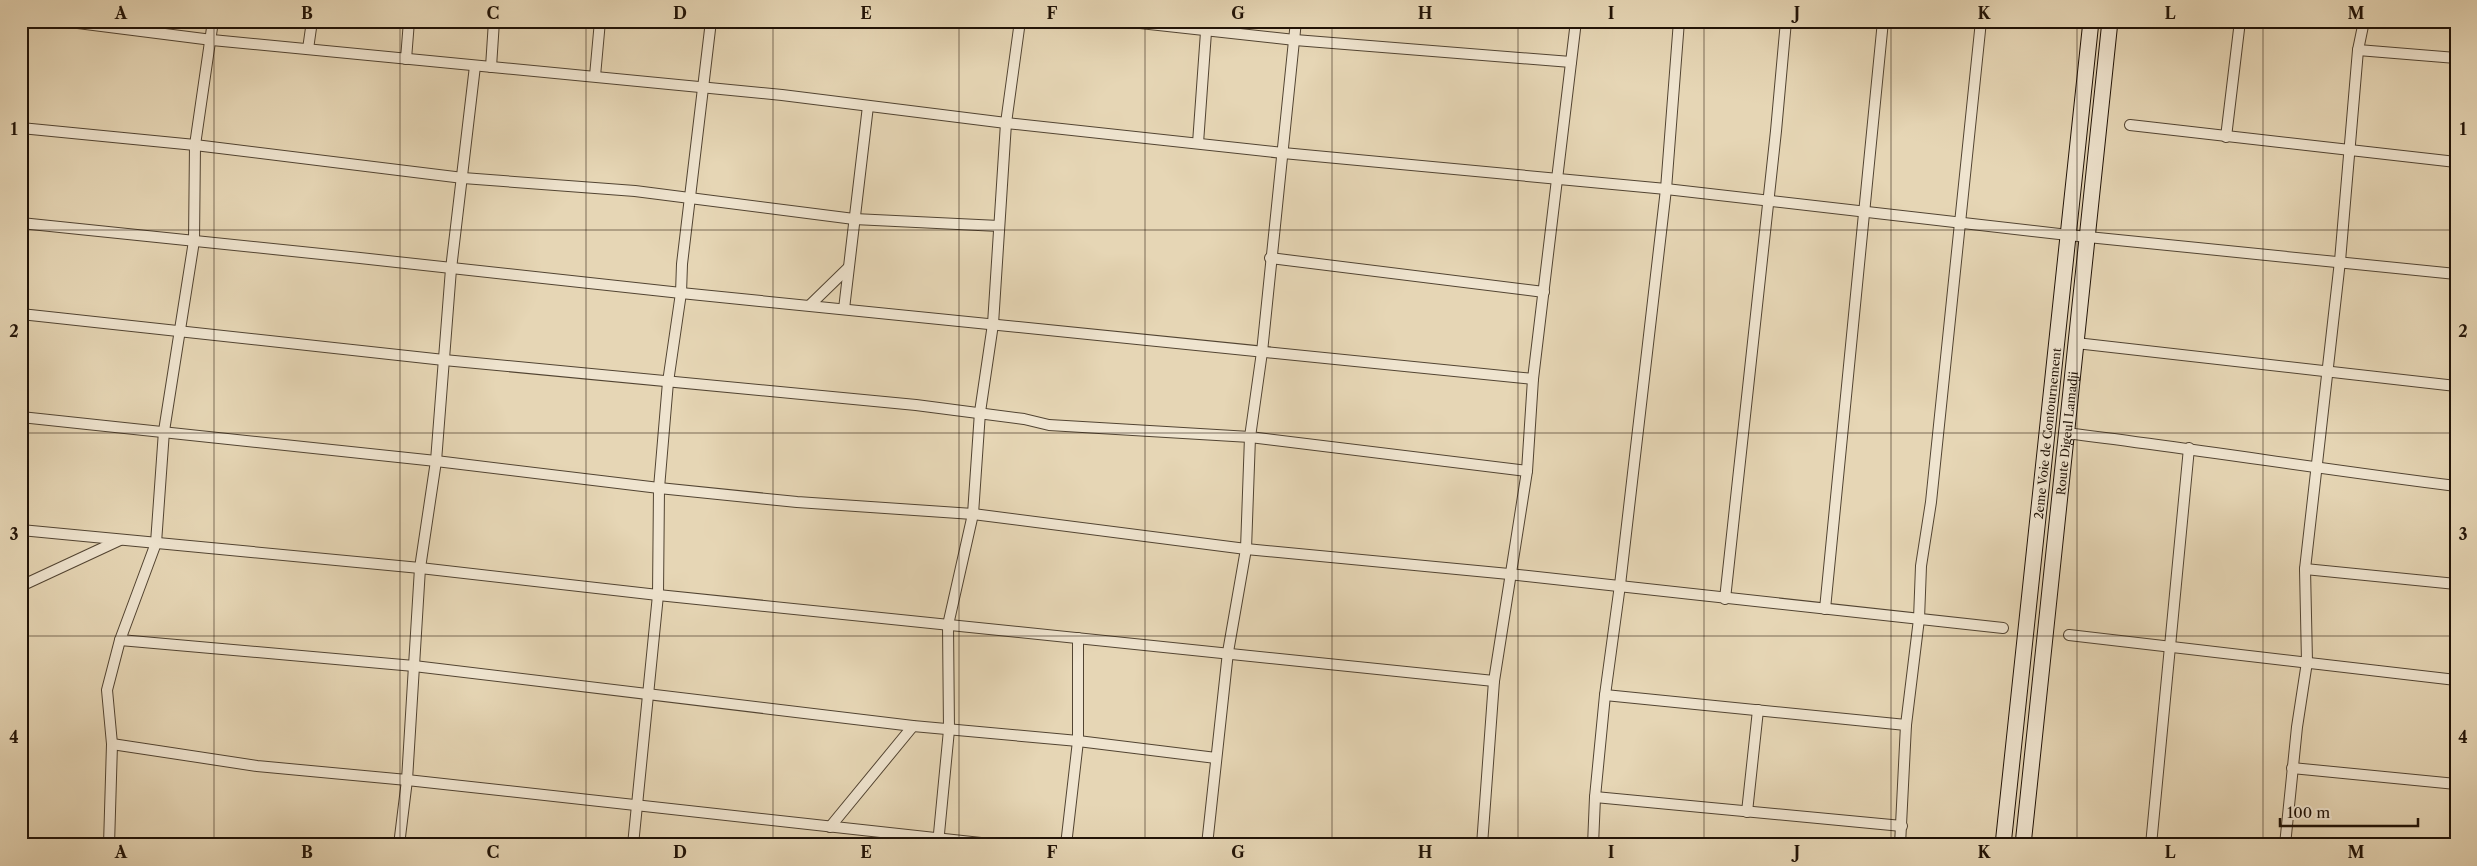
<svg xmlns="http://www.w3.org/2000/svg" width="2477" height="866" viewBox="0 0 2477 866" font-family="'Libre Caslon Text',serif">
	<style>
		.lines { fill: none; stroke-linecap: round; stroke-linejoin: round }
		.minor-casing { stroke: #524432; stroke-width: 12 }
		.secondary-casing { stroke: #211307; stroke-width: 17 }
		.minor { stroke: #efe4cf; stroke-width: 10 }
		.secondary { stroke: #efe4cf; stroke-width: 15 }
		.grid { fill: none; stroke: #211307; stroke-width: 1; stroke-opacity: 0.55 }
		.labels { text-anchor: middle; dominant-baseline: central; stroke-width: 4.5; stroke-linejoin: round; paint-order: stroke }
		.street-label { font-size: 12px; fill: #211307; stroke: #efe4cf }
		.neatline { fill: none; stroke: #211307; stroke-width: 2 }
		.grid-label { font-size: 16px; text-anchor: middle; font-weight: bold; fill: #211307 }
	</style>
	<rect width="100%" height="100%" fill="#e6d6b5"/>
	<filter id="stains"><feTurbulence type="fractalNoise" baseFrequency=".004" numOctaves="4"/><feColorMatrix values="0 0 0 0 .2 0 0 0 0 .09 0 0 0 0 .02 0 0 0 .5 -.17"/></filter>
	<radialGradient id="worn" r=".72"><stop offset=".6" stop-color="#630" stop-opacity="0"/><stop offset="1" stop-color="#630" stop-opacity=".3"/></radialGradient>
	<g class="lines">
		<g class="minor-casing">
			<g id="minor">
				<path d="M62,21L212,40L782,95L1006,123L1283,153L1666,189L2068,235L2456,274"/>
				<path d="M1122,21L1295,40L1571,62"/>
				<path d="M308,49L312,21"/>
				<path d="M2358,50L2456,58"/>
				<path d="M406,59L409,21"/>
				<path d="M491,67L494,21"/>
				<path d="M595,76L600,21"/>
				<path d="M2130,125L2456,162"/>
				<path d="M21,128L195,145L463,178L635,191L854,219L999,226"/>
				<path d="M2226,137L2240,21"/>
				<path d="M1198,143L1206,32"/>
				<path d="M21,223L360,258L681,293L1533,379"/>
				<path d="M1270,258L1544,292"/>
				<path d="M810,305L848,268"/>
				<path d="M844,309L868,106"/>
				<path d="M21,314L444,360L916,405L1024,419L1049,425L1250,437L1527,471"/>
				<path d="M2076,343L2456,386"/>
				<path d="M21,417L436,461L659,488L797,502L973,514L1246,549L1509,574L2003,628"/>
				<path d="M2066,433C2197,449 2326,470 2456,486"/>
				<path d="M21,530L420,568L658,595L1494,681"/>
				<path d="M2305,569L2456,584"/>
				<path d="M21,586L120,540"/>
				<path d="M1725,599L1776,131L1786,21"/>
				<path d="M1825,609L1883,21"/>
				<path d="M2069,635L2456,680"/>
				<path d="M120,640L414,666L913,726L1078,741L1216,758"/>
				<path d="M1605,695L1906,725"/>
				<path d="M112,744L257,766L407,780L999,845"/>
				<path d="M2292,768L2456,784"/>
				<path d="M1595,797L1902,826"/>
				<path d="M1747,812L1758,710"/>
				<path d="M830,827L913,726"/>
				<path d="M938,844L949,730L948,625L973,514L980,412L993,324L1006,123L1020,21"/>
				<path d="M109,845L112,744L107,690L120,640L156,543L164,431L194,241L195,145L213,21"/>
				<path d="M399,845L407,780L420,568L436,461L451,269L475,66"/>
				<path d="M633,845L658,595L659,488L668,382L681,293L682,264L711,21"/>
				<path d="M1066,845L1078,741V638"/>
				<path d="M1207,845L1228,652L1246,549L1250,437L1262,352L1296,21"/>
				<path d="M1482,845L1494,681L1527,471L1533,379L1576,21"/>
				<path d="M1593,845L1595,797L1605,695L1620,585L1666,189L1679,21"/>
				<path d="M1900,845L1906,725L1919,619L1921,566L1931,502L1981,21"/>
				<path d="M2151,845L2189,448"/>
				<path d="M2285,845L2297,727L2307,662L2305,569L2340,261L2358,50L2364,21"/>
			</g>
		</g>
		<g class="secondary-casing">
			<g id="secondary">
				<path id="s1" d="M2003,845L2091,21"/>
				<path id="s2" d="M2023,845L2110,21"/>
			</g>
		</g>
		<use href="#minor" class="minor"/>
		<use href="#secondary" class="secondary"/>
	</g>
	<path class="grid" d="M214,21V845M400,21V845M586,21V845M773,21V845M959,21V845M1145,21V845M1332,21V845M1518,21V845M1704,21V845M1891,21V845M2077,21V845M2263,21V845M21,230H2456M21,433H2456M21,636H2456"/>
	<g class="labels">
		<g class="street-label">
			<text stroke="none"><textPath href="#s1" startOffset="414">2eme Voie de Contournement</textPath></text>
			<text stroke="none"><textPath href="#s2" startOffset="414">Route Digeul Lamadji</textPath></text>
		</g>
	</g>
	<rect width="2477" height="866" fill="none" stroke="#e6d6b5" stroke-width="55"/>
	<path d="M2280 818v8h138v-8" fill="none" stroke="#211307" stroke-width="2.5"/>
	<text x="2287" y="818" font-size="15" fill="#211307" stroke="#efe4cf" stroke-width="4" paint-order="stroke">100 m</text>
	<rect x="28" y="28" width="2422" height="810" class="neatline"/>
	<g class="grid-label">
		<text x="121" y="19">A</text>
		<text x="307" y="19">B</text>
		<text x="493" y="19">C</text>
		<text x="680" y="19">D</text>
		<text x="866" y="19">E</text>
		<text x="1052" y="19">F</text>
		<text x="1238" y="19">G</text>
		<text x="1425" y="19">H</text>
		<text x="1611" y="19">I</text>
		<text x="1797" y="19">J</text>
		<text x="1984" y="19">K</text>
		<text x="2170" y="19">L</text>
		<text x="2356" y="19">M</text>
		<text x="14" y="135">1</text>
		<text x="2463" y="135">1</text>
		<text x="14" y="337">2</text>
		<text x="2463" y="337">2</text>
		<text x="14" y="540">3</text>
		<text x="2463" y="540">3</text>
		<text x="14" y="743">4</text>
		<text x="2463" y="743">4</text>
		<text x="121" y="858">A</text>
		<text x="307" y="858">B</text>
		<text x="493" y="858">C</text>
		<text x="680" y="858">D</text>
		<text x="866" y="858">E</text>
		<text x="1052" y="858">F</text>
		<text x="1238" y="858">G</text>
		<text x="1425" y="858">H</text>
		<text x="1611" y="858">I</text>
		<text x="1797" y="858">J</text>
		<text x="1984" y="858">K</text>
		<text x="2170" y="858">L</text>
		<text x="2356" y="858">M</text>
	</g>
	<rect width="100%" height="100%" filter="url(#stains)"/>
	<rect width="100%" height="100%" fill="url(#worn)"/>
</svg>
